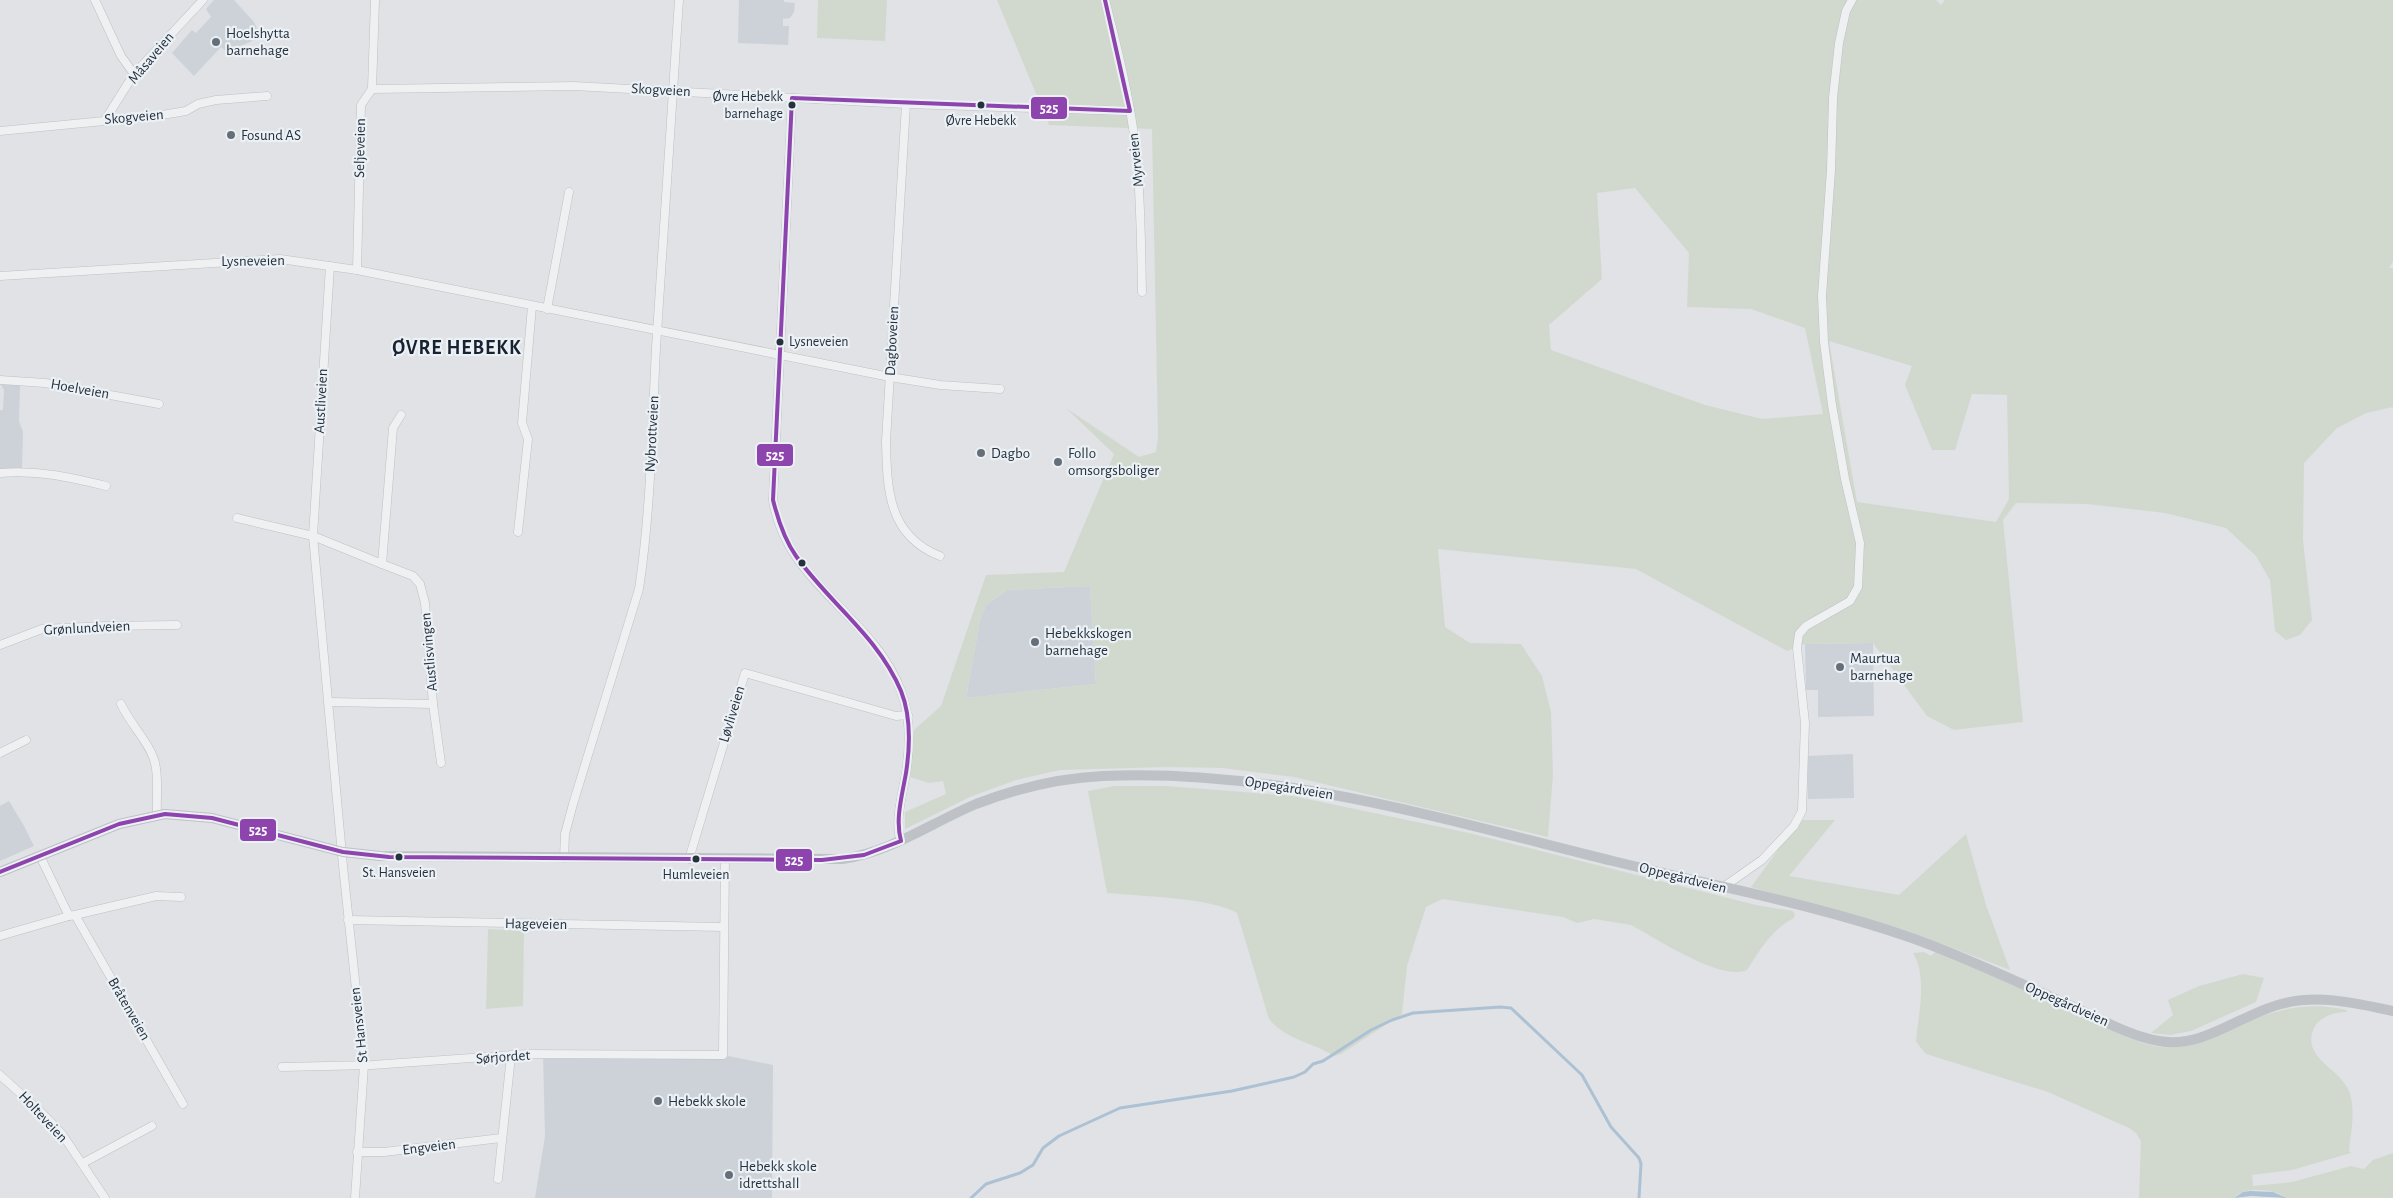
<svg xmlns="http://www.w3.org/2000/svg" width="2393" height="1198" viewBox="0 0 2393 1198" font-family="'Alegreya Sans',sans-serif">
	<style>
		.built { fill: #cdd2d9 }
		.green { fill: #d1d9cf; fill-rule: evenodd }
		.water { fill: #acc1d3 }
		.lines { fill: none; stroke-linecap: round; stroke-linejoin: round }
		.stream { stroke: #acc1d3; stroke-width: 3 }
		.street-casing { stroke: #bec0c3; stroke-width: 9 }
		.street { stroke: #eff0f2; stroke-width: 8 }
		.secondary { stroke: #bec1c5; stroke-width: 10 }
		.bus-1-casing { stroke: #ecf1f5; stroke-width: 8 }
		.bus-1 { stroke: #8e44ad; stroke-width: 4 }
		.poi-dot { fill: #666f79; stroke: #ecf1f5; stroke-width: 2 }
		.bus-dot { fill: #25313f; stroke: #ecf1f5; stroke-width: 2 }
		.labels { text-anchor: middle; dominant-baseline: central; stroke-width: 4.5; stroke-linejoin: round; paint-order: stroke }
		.bus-label { font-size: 14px; fill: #25313f; stroke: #ecf1f5 }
		.poi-label { font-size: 15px; fill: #25313f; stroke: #ecf1f5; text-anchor: start }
		.street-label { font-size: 15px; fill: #25313f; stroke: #ecf1f5 }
		.district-label { font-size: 20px; font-weight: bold; letter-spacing: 1px; fill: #182230; stroke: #ecf1f5 }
		.line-badge { stroke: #ecf1f5; stroke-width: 2 }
		.badge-label { font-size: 14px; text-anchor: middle; font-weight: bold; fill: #fff }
	</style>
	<rect width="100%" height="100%" fill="#e0e2e5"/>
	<g class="built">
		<path d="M214,0H234L254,22L261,37L227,52L221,47L194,76L172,53L192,30L196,33L211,17L206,9Z"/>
		<path d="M739,0H784V2L795,3L794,12L790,18L783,19V26H789L788,45L738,43Z"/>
		<path d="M0,383L20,385L19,421L23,432L22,468L0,470V410H3L4,390Z"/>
		<path d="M1090,586L1096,684L966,698L980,620L986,605L1007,590Z"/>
		<path d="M1873,643L1874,716L1818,717V690H1806L1805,644Z"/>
		<path d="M1853,754L1854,798L1808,799L1807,756Z"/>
		<path d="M9,801L24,826L34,846L0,861V806Z"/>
		<path d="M543,1054L723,1055L773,1065L772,1198H535L545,1136Z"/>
	</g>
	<g class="green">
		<path d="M818,0H887L885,41L817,38Z"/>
		<path d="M997,0H1936L1941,5L1945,0H2393V261L2389,268H2393V407L2366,413L2337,428L2304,463L2303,540L2312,620L2300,635L2286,640L2275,631L2270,580L2256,556L2226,528L2165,513L2087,504L2016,503L2003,520L2023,722L1954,730L1927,716L1873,643L1805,644L1787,651L1636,569L1438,549L1445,627L1470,643L1521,644L1542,676L1551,712L1553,775L1548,837L1294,777L1222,768L1167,767L1060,770L1016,780L970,797L905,829V812L946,794L943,781L929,783L910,777L914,730L941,706L986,575L1064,572L1114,454L1066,408L1139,457L1156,452L1158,436L1152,129L1049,125ZM1635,188L1689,253L1687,307L1751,309L1805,328L1823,414L1762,419L1705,405L1551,350L1549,325L1602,279L1597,193ZM1829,341L1912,366L1905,385L1932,450H1955L1972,394L2007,395L2009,499L1996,522L1857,502ZM1090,586L1096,684L966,698L980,620L986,605L1007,590Z"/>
		<path d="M1114,786H1166L1293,796L1469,833L1756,905L1793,911L1795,915L1794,918C1773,928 1759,951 1747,970C1721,982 1656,938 1631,925L1594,919L1577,923L1563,917L1442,899L1426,907L1407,966L1402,1014L1341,1054L1334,1056C1313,1042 1286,1040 1269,1019L1237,913C1213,898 1139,896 1107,893L1088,791Z"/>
		<path d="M1800,820H1835L1789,876L1899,895L1966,834L1986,905L2010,970L1911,932L1751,887Z"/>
		<path d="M488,929L524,931L523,1006L486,1009Z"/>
		<path d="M1937,950L2121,1035C2138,1041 2155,1049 2173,1047C2187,1046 2200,1039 2213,1034C2259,1017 2296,998 2346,1010L2347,1012C2335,1012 2320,1016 2314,1028C2301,1056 2336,1067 2347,1087C2357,1105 2351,1131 2349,1151L2351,1153L2292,1170L2252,1175L2253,1186L2292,1182L2351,1166L2364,1169L2373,1160L2393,1153V1198H2287C2276,1189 2243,1186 2234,1198H2139L2141,1141L2136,1133L2129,1128L2048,1092L1926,1054L1916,1042C1918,1015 1928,977 1913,953L1924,952L1931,956Z"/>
		<path d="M2243,974L2264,978L2256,1002L2191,1031L2170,1035L2151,1033L2173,1015L2168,1000L2199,986Z"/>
	</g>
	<path class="water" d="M2250,1191L2273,1192L2287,1198L2251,1196L2234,1198L2243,1192Z"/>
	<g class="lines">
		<path class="stream" d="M971,1198L986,1184L1020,1173L1033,1165L1043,1148L1059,1136L1120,1108L1232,1091L1294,1077L1305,1072L1313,1064L1323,1061L1371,1030L1392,1020L1413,1013L1500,1007L1511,1008L1582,1075L1611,1127L1639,1158L1641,1164L1639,1198"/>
		<g class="street-casing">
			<g id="street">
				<path d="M95,0L121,56L134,74"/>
				<path d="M1105,0C1118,50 1130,99 1136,150C1141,197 1141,245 1142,292"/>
				<path d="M372,89L574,86L906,104L1130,111"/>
				<path d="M792,98L773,500C786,584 873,615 901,691C910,716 910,740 907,766C905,785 893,823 901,841"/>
				<path d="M906,104L886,441C887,489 888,536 940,556"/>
				<path d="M105,120L134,74L203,0"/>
				<path d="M0,131L156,116L186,111L198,104L216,100L267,96"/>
				<path d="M330,266L313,536L343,866L364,1065L355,1198"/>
				<path d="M357,270L361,105L372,89L375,0"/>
				<path d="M0,276L280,259L357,270L890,377L940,385L1000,389"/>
				<path d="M547,309L569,192"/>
				<path d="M0,380L45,383L159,404"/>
				<path d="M401,415L393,428L382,564L413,576L420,584L425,603L433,704L441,763"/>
				<path d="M0,473C39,470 69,477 106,486"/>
				<path d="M237,518L313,536L382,564"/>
				<path d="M518,532L528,439L522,423L532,306"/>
				<path d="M0,645L42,629L106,626L177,625"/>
				<path d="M329,702L433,704"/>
				<path d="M121,704C130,724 150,743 155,763C159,779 156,798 157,814"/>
				<path d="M0,753L26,740"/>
				<path d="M40,856L69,916L75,915L183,1104"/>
				<path d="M564,858L565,834L573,804L639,589C651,510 652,428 656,348C663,232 671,116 679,0"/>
				<path d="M689,859L745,673L896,716L908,715"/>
				<path d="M1722,888L1762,860L1794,826L1802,811L1805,723L1797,648L1799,634L1806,626L1850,601L1858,587L1860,543L1845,479L1832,405L1824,342L1822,296L1831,170L1833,98L1839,43L1846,11L1852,0"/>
				<path d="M75,915L156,896L181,897"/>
				<path d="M348,920L724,927"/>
				<path d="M0,936L69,916"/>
				<path d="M282,1067L372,1065L527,1054L723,1055L725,859"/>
				<path d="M0,1075L43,1114L62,1134L105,1198"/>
				<path d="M357,1152H384L501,1138"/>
				<path d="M83,1163L152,1126"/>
				<path d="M498,1179L511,1056"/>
			</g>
		</g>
		<use href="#street" class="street"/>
		<path class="secondary" d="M0,872L119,824L165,814L212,818L343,852L380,856L842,859C891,852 931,823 976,804C1015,789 1061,778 1103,776C1277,768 1446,820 1613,861C1713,886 1815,904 1912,938C1968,958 2021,984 2076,1008C2102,1020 2130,1036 2159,1041C2203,1049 2239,1015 2281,1004C2319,994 2355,1003 2393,1011"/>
		<g class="bus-1-casing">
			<path id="bus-1" d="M0,872L119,824L165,814L212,818L343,852L389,857L822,860L864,855L901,841C895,819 902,796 906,773C910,747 911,716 901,691C878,636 829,603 796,556C784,539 778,520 773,500L792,98L1130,111L1105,0"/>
		</g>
		<use href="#bus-1" class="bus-1"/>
	</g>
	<g class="poi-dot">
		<circle cx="216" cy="42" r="5"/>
		<circle cx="231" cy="135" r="5"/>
		<circle cx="981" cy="453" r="5"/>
		<circle cx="1058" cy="462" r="5"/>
		<circle cx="1035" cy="642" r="5"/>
		<circle cx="1840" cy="667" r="5"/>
		<circle cx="658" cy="1101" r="5"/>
		<circle cx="729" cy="1175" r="5"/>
	</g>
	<g class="bus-dot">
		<circle cx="792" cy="105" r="4.5"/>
		<circle cx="981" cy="105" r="4.5"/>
		<circle cx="780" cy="342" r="4.5"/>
		<circle cx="802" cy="563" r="4.5"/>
		<circle cx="399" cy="857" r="4.5"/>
		<circle cx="696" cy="859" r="4.5"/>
	</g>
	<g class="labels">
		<g class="bus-label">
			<text x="783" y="97" text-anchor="end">Øvre Hebekk<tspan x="783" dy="17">barnehage</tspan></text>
			<text x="981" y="121">Øvre Hebekk</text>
			<text x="789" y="342" text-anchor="start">Lysneveien</text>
			<text x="399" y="873">St. Hansveien</text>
			<text x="696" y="875">Humleveien</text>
		</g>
		<g class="poi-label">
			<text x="226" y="33">Hoelshytta<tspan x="226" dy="17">barnehage</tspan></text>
			<text x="241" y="135">Fosund AS</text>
			<text x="991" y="453">Dagbo</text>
			<text x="1068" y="453">Follo<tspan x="1068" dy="17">omsorgsboliger</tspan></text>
			<text x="1045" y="633">Hebekkskogen<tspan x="1045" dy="17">barnehage</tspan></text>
			<text x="1850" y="658">Maurtua<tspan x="1850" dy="17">barnehage</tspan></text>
			<text x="668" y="1101">Hebekk skole</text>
			<text x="739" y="1166">Hebekk skole<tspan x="739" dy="17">idrettshall</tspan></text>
		</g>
		<g class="street-label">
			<text transform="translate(151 58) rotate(-50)">Måsaveien</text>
			<text transform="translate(661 90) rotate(3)">Skogveien</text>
			<text transform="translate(134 117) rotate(-5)">Skogveien</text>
			<text transform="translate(360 148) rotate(-89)">Seljeveien</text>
			<text transform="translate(1136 160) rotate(-96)">Myrveien</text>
			<text transform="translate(253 261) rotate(-1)">Lysneveien</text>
			<text transform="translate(892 341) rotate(-87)">Dagboveien</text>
			<text transform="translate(80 389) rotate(10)">Hoelveien</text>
			<text transform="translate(321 401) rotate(-87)">Austliveien</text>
			<text transform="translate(652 434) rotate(-87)">Nybrottveien</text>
			<text transform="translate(87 628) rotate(-3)">Grønlundveien</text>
			<text transform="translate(429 652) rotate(-95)">Austlisvingen</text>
			<text transform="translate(732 714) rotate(-73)">Løvliveien</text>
			<text transform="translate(1289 788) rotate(9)">Oppegårdveien</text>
			<text transform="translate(1683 878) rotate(14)">Oppegårdveien</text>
			<text transform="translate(536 924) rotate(1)">Hageveien</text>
			<text transform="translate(2067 1004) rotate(24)">Oppegårdveien</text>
			<text transform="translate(129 1009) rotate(60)">Bråtenveien</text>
			<text transform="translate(359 1025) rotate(-96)">St Hansveien</text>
			<text transform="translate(503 1057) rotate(-4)">Sørjordet</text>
			<text transform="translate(43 1117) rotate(47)">Holteveien</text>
			<text transform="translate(429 1147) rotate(-7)">Engveien</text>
		</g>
		<g class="district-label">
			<text x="457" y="348">ØVRE HEBEKK</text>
		</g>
	</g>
	<g class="line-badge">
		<rect x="1030" y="96" width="38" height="24" rx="5" fill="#8e44ad"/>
		<rect x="756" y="443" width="38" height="24" rx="5" fill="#8e44ad"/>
		<rect x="239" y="818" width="38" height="24" rx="5" fill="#8e44ad"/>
		<rect x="775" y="848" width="38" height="24" rx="5" fill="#8e44ad"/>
	</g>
	<g class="badge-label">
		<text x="1049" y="113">525</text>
		<text x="775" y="460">525</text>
		<text x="258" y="835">525</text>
		<text x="794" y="865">525</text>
	</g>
</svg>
